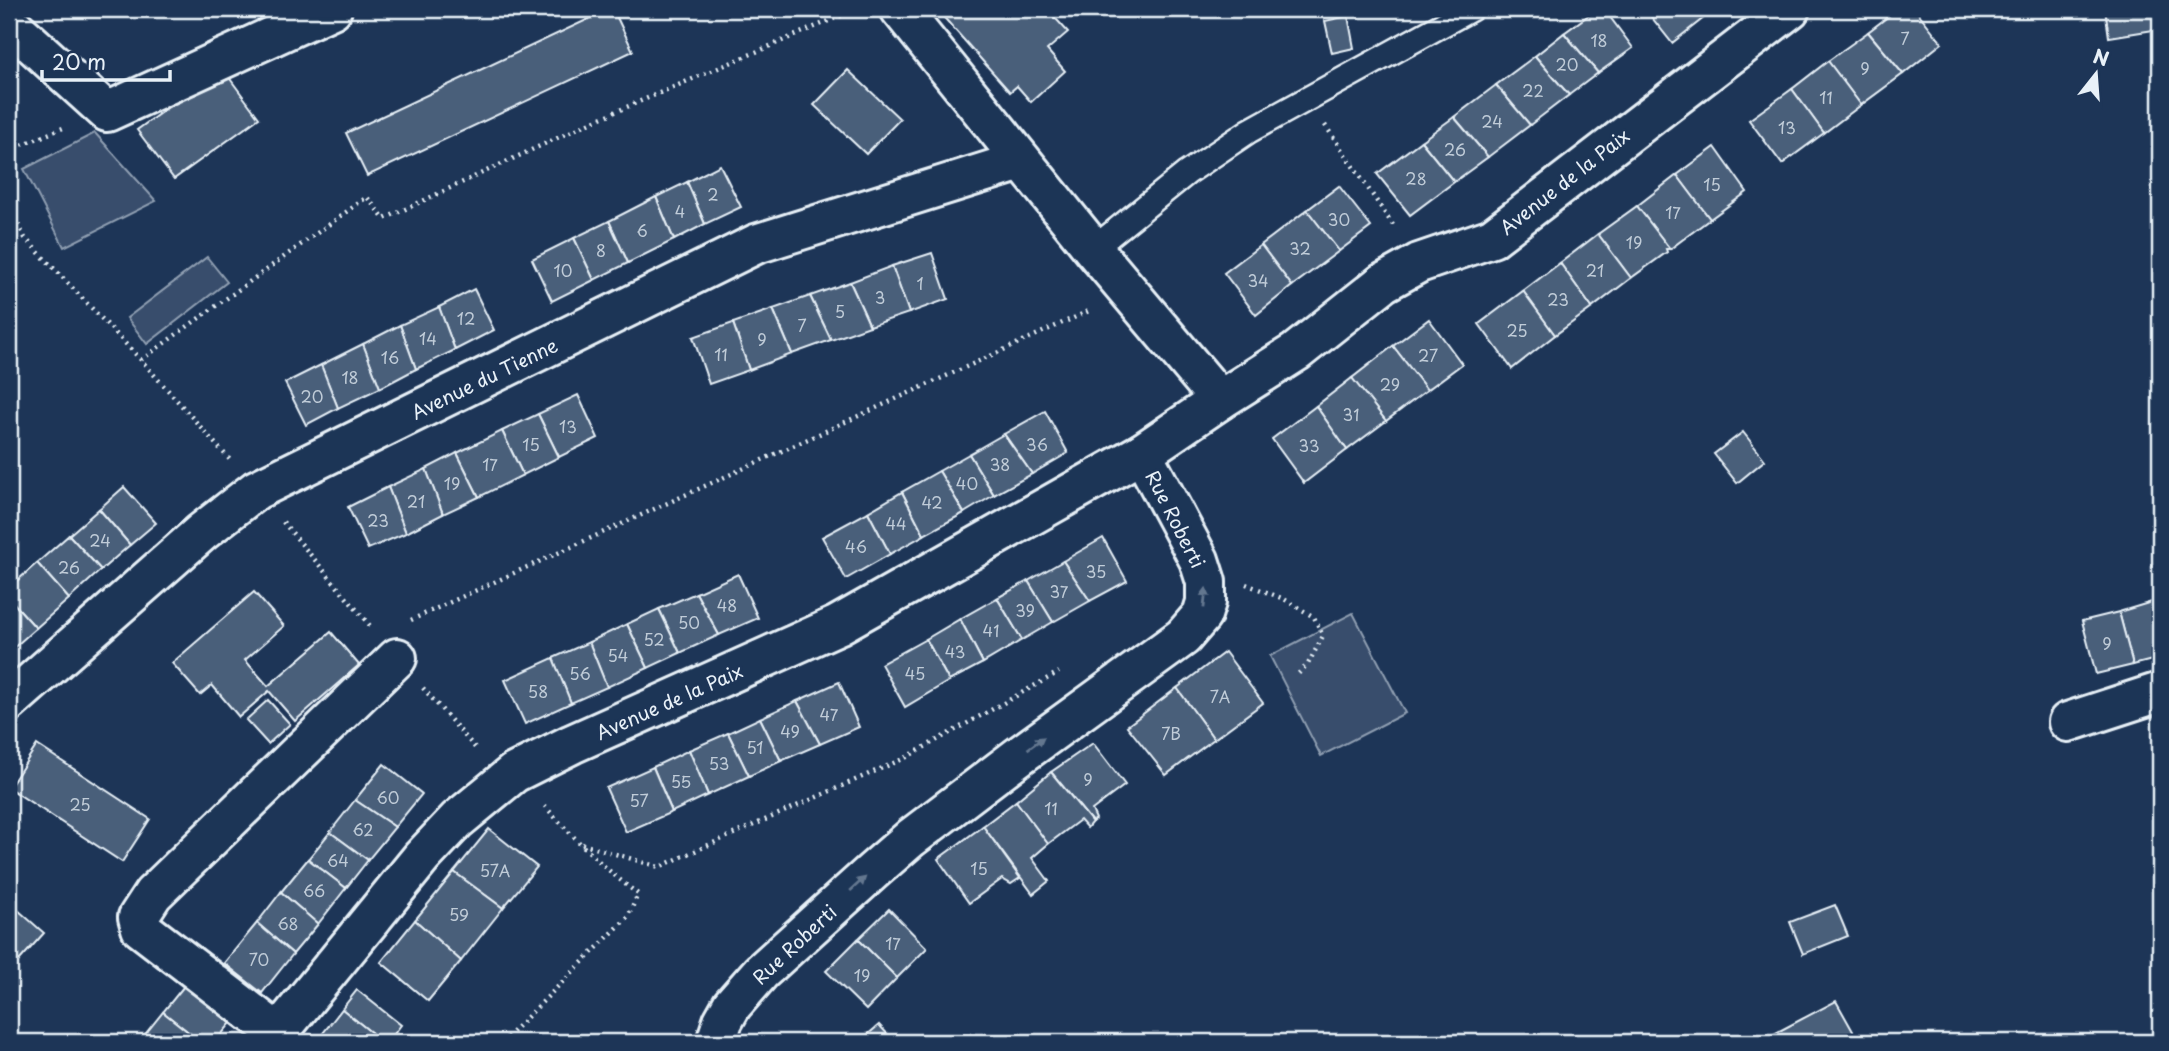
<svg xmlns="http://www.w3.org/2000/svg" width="2169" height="1051" viewBox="0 0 2169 1051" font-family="'Playpen Sans',sans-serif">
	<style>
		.green { fill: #374d6c; stroke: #909fb2; stroke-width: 2 }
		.building { fill: #495e7a; stroke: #e8f1f8; stroke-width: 2 }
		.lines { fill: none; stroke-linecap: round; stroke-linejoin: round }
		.service-casing { stroke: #e8f1f8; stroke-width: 28 }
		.minor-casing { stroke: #e8f1f8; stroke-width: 44 }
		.path { stroke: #e8f1f8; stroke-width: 4.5; stroke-dasharray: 2 5; stroke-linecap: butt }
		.service { stroke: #1d3557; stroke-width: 23 }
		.minor { stroke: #1d3557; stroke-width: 38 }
		.oneway { fill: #64778f }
		.labels { text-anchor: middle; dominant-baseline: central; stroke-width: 5; stroke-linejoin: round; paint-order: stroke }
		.number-label { font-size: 16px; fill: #c0ccd8 }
		.street-label { font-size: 19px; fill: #e8f1f8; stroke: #1d3557 }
	</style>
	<rect width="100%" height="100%" fill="#1d3557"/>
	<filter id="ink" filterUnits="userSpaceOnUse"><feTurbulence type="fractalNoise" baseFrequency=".0143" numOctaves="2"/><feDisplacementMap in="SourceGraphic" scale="14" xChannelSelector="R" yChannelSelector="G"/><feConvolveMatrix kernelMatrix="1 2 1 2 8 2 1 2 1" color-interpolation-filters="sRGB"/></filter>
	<g filter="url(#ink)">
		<g class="green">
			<path d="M95,133L156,201L64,247L24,169Z"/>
			<path d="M207,257L227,282L147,344L127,318Z"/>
			<path d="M1353,613L1405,713L1321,756L1270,656Z"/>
		</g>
		<g class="building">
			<path d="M610,9H613L633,51L367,176L346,133Z"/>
			<path d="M945,9H1047L1068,32L1047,50L1065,71L1031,102L1017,86L1010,92L940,13Z"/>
			<path d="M1597,9H1604L1633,48L1598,73L1564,33Z"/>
			<path d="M1645,9H1699L1705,17L1672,43Z"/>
			<path d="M1898,9H1915L1942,43L1903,74L1868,32Z"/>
			<path d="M2105,9H2158L2160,29L2109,37Z"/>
			<path d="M1348,16L1354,48L1332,53L1325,21Z"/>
			<path d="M1868,32L1903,74L1861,105L1828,61Z"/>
			<path d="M1564,33L1598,73L1569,95L1535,56Z"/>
			<path d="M1535,56L1569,95L1530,125L1496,85Z"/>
			<path d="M1828,61L1861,105L1824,133L1792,89Z"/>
			<path d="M222,68L259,118L174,179L137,130Z"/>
			<path d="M848,70L900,119L866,154L814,105Z"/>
			<path d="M1496,85L1530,125L1488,157L1454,117Z"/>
			<path d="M1792,89L1824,133L1782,164L1749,120Z"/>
			<path d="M1454,117L1488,157L1454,182L1421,141Z"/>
			<path d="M1421,141L1454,182L1410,215L1377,174Z"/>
			<path d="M1715,147L1747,192L1710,219L1677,175Z"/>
			<path d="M720,165L741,207L705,224L687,182Z"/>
			<path d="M1677,175L1710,219L1670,249L1637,206Z"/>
			<path d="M687,182L705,224L674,240L656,197Z"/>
			<path d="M1339,186L1371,227L1339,251L1307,210Z"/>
			<path d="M656,197L674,240L628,263L609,221Z"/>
			<path d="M1637,206L1670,249H1666L1667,252L1631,278L1598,234Z"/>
			<path d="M1307,210L1339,251L1292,286L1261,245Z"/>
			<path d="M609,221L628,263L594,280L574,238Z"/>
			<path d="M1598,234L1631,278L1592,308L1560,263Z"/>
			<path d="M574,238L594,280L552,301L532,259Z"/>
			<path d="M1261,245L1292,286L1256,315L1224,273Z"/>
			<path d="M932,253L948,299L909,313L892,266Z"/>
			<path d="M1560,263L1592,308L1555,335L1523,291Z"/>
			<path d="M892,266L909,313L870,326L850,282Z"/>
			<path d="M850,282L870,326L831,340L810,296Z"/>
			<path d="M474,289L494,330L455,350L439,307Z"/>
			<path d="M1523,291L1555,335L1512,369L1479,324Z"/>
			<path d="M810,296L831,340L792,354L773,309Z"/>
			<path d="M439,307L455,350L416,369L400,325Z"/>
			<path d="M773,309L792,354L749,370L733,323Z"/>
			<path d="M1429,319L1462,364L1427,390L1393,346Z"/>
			<path d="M733,323L749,370L709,384L693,337Z"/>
			<path d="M400,325L416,369L380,388L363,344Z"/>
			<path d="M363,344L380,388L338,408L321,365Z"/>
			<path d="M1393,346L1427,390L1386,421L1352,378Z"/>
			<path d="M321,365L338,408L306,425L285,383Z"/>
			<path d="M1352,378L1386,421L1347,450L1316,406Z"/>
			<path d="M578,395L598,438L559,457L538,414Z"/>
			<path d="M1316,406L1347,450L1304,483L1272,439Z"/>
			<path d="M1045,411L1068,453L1032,474L1004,434Z"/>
			<path d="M538,414L559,457L523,475L502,431Z"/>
			<path d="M502,431L523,475L479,497L457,453Z"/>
			<path d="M1743,432L1765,460L1737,483L1714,454Z"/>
			<path d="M1004,434L1032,474L994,495L969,454Z"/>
			<path d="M457,453L479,497L443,514L426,469Z"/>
			<path d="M969,454L994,495L964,513L939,471Z"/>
			<path d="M426,469L443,514L406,533L388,487Z"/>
			<path d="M939,471L964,513L924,535L902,492Z"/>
			<path d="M124,487L156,523L130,545L99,509Z"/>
			<path d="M388,487L406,533L368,549L348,507Z"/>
			<path d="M902,492L924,535L890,554L868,512Z"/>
			<path d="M99,509L130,545L101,570L69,535Z"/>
			<path d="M868,512L890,554L846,579L822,537Z"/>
			<path d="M69,535L101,570L69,599L37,563Z"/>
			<path d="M1103,538L1127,581L1090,601L1063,561Z"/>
			<path d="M1063,561L1090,601L1053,622L1028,581Z"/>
			<path d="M37,563L69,599L36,628L9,598V588Z"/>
			<path d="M738,574L758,618L719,635L696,593Z"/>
			<path d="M1028,581L1053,622L1022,640L997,598Z"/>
			<path d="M254,592L284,626L245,660L268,686L331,632L359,665L295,721L269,691L239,717L212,685L200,695L172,663Z"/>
			<path d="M696,593L719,635L680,653L659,609Z"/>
			<path d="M9,598L36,628L9,652Z"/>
			<path d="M997,598L1022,640L983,663L960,619Z"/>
			<path d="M2155,601L2160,622V658L2133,665L2119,612Z"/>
			<path d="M659,609L680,653L648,668L627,624Z"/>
			<path d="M2119,612L2133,665L2096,674L2082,621Z"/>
			<path d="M960,619L983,663L949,681L926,639Z"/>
			<path d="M627,624L648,668L607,687L589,642Z"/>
			<path d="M926,639L949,681L905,707L881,664Z"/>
			<path d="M589,642L607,687L571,703L553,658Z"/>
			<path d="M1225,652L1263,703L1214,739L1177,688Z"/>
			<path d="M553,658L571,703L525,724L505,680Z"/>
			<path d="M839,682L859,727L820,744L797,701Z"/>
			<path d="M1177,688L1214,739L1166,775L1127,726Z"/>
			<path d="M268,700L290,724L268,744L246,720Z"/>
			<path d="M797,701L820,744L781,761L760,718Z"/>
			<path d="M760,718L781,761L749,776L728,733Z"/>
			<path d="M728,733L749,776L708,795L689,750Z"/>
			<path d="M1093,743L1125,785L1092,810L1096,819L1092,822L1051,772Z"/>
			<path d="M37,745L150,819L122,862L9,788Z"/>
			<path d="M689,750L708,795L672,812L653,767Z"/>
			<path d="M384,764L422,794L395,827L355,800Z"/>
			<path d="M653,767L672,812L626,832L606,788Z"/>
			<path d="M1051,772L1092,822L1087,828L1080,820L1048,844L1016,801Z"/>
			<path d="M355,800L395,827L368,860L330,832Z"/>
			<path d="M1016,801L1048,844L1032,858L1049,881L1033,894L983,826Z"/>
			<path d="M983,826L1020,878L1011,884L1002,879L969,903L938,859Z"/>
			<path d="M489,829L537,867L503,908L454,872Z"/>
			<path d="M330,832L368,860L346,888L308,859Z"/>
			<path d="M308,859L346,888L318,924L281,892Z"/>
			<path d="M454,872L503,908L461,961L415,920Z"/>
			<path d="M281,892L318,924L293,954L257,923Z"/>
			<path d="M9,902L44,933L19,961L9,952Z"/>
			<path d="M1835,905L1848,936L1803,954L1790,922Z"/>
			<path d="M889,909L927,948L897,978L858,939Z"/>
			<path d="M415,920L461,961L428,1001L381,962Z"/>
			<path d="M257,923L293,954L262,993L224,963Z"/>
			<path d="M858,939L897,978L866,1010L826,971Z"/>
			<path d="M184,986L231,1023L215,1042H201L163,1012Z"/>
			<path d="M357,990L401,1025L388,1042H383L342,1009Z"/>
			<path d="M1836,1001L1859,1042H1774L1770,1036Z"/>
			<path d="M342,1009L383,1042H316Z"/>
			<path d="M163,1012L201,1042H139Z"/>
			<path d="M879,1025L895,1042H859Z"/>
		</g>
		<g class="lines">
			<g class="service-casing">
				<path id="service" d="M1093,249L1187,173L1249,131L1471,9"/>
			</g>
			<g class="minor-casing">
				<g id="minor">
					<path d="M9,23L107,112L332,9"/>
					<path d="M1220,400L1296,352L1383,283L1419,263L1492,238L1790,9"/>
					<path d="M9,702L202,532L256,490L756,244L1021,161"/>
					<path d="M2068,722L2160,692"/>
					<path d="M278,1033L141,928L138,917L153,894L397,658"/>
					<path d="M271,1042L422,857L457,820L514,773L572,744L838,625L1142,453L1220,400L1093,249L900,9"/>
					<path d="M716,1042L723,1021L732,1005L761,972L873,871L911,838L1019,756L1183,637L1202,615L1206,602V582L1199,560L1142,453"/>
				</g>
			</g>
			<g class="path">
				<path d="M1325,125L1395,228"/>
				<path d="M9,150L63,128"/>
				<path d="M9,205L25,238L141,360L230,460"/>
				<path d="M141,360L367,197L384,219L589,123L857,9"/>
				<path d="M283,522L372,628"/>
				<path d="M1246,584L1284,599L1314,617L1323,636L1308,664L1298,674"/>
				<path d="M411,620L1091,310"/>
				<path d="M423,688L477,750"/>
				<path d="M582,844L659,867L905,758L1059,672"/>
				<path d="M502,1042L628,917L638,894C603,868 571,835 542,803"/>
			</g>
			<use href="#service" class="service"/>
			<use href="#minor" class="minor"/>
		</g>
		<defs><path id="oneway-solid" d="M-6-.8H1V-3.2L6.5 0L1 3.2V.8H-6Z" transform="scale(1.75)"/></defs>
		<g class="oneway">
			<use href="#oneway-solid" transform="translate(1205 598) rotate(-84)"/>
			<use href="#oneway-solid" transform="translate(1036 743) rotate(-36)"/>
			<use href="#oneway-solid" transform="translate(858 884) rotate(-42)"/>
		</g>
	</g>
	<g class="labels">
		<g class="number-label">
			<text x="1905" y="38">7</text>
			<text x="1599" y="40">18</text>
			<text x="1567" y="64">20</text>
			<text x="1865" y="68">9</text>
			<text x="1533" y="90">22</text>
			<text x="1826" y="97">11</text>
			<text x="1492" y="121">24</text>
			<text x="1787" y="127">13</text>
			<text x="1455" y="149">26</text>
			<text x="1416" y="178">28</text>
			<text x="1712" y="184">15</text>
			<text x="713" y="194">2</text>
			<text x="680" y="211">4</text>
			<text x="1673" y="212">17</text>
			<text x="1339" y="219">30</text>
			<text x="642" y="230">6</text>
			<text x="1634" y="242">19</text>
			<text x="1300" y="248">32</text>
			<text x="601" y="250">8</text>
			<text x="563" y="270">10</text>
			<text x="1595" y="270">21</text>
			<text x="1258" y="280">34</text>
			<text x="920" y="283">1</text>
			<text x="880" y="297">3</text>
			<text x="1558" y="299">23</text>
			<text x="840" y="311">5</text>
			<text x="466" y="318">12</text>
			<text x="802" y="325">7</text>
			<text x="1517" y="330">25</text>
			<text x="428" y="338">14</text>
			<text x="762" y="339">9</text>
			<text x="721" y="354">11</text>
			<text x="1428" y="355">27</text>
			<text x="390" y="357">16</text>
			<text x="350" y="377">18</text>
			<text x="1390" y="384">29</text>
			<text x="312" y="396">20</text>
			<text x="1351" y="414">31</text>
			<text x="568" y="426">13</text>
			<text x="531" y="444">15</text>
			<text x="1037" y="444">36</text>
			<text x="1309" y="445">33</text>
			<text x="490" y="464">17</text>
			<text x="1000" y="464">38</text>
			<text x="452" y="483">19</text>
			<text x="967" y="483">40</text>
			<text x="416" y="501">21</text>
			<text x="932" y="502">42</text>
			<text x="378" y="520">23</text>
			<text x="896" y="523">44</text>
			<text x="100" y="540">24</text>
			<text x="856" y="546">46</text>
			<text x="69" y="567">26</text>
			<text x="1096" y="571">35</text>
			<text x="1059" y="591">37</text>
			<text x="727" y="605">48</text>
			<text x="1025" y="610">39</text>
			<text x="689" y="622">50</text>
			<text x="991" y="630">41</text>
			<text x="654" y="639">52</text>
			<text x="2107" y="643">9</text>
			<text x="955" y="651">43</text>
			<text x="618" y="655">54</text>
			<text x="580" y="673">56</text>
			<text x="915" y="673">45</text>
			<text x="538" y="691">58</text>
			<text x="1220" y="696">7A</text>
			<text x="829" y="714">47</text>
			<text x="790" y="731">49</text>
			<text x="1171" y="733">7B</text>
			<text x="755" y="747">51</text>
			<text x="719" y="763">53</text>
			<text x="1088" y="779">9</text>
			<text x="681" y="781">55</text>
			<text x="388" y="797">60</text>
			<text x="639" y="800">57</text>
			<text x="80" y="804">25</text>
			<text x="1051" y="808">11</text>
			<text x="363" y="829">62</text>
			<text x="338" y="860">64</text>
			<text x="979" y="868">15</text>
			<text x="495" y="870">57A</text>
			<text x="314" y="890">66</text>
			<text x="459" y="914">59</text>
			<text x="288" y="923">68</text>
			<text x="893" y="943">17</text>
			<text x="259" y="959">70</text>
			<text x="862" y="975">19</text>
		</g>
		<g class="street-label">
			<text transform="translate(1564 181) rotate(-38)">Avenue de la Paix</text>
			<text transform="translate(484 378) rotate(-26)">Avenue du Tienne</text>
			<text transform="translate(1176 519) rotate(63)">Rue Roberti</text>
			<text transform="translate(669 701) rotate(-24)">Avenue de la Paix</text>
			<text transform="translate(794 944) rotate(-43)">Rue Roberti</text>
		</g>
	</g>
	<rect width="2169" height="1051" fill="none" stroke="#1d3557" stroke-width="35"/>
	<rect x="18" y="18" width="2134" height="1016" fill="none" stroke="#e8f1f8" stroke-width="2.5" filter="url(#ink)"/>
	<g transform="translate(2096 74) rotate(17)" stroke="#1d3557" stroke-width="5" paint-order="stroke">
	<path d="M0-5L12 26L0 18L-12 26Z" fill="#e8f1f8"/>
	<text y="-10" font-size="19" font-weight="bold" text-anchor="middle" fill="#e8f1f8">N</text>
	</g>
	<path d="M42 70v10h128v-10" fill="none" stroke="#e8f1f8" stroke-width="3.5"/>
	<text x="52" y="70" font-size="21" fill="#e8f1f8" stroke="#1d3557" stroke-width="5" paint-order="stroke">20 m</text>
</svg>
